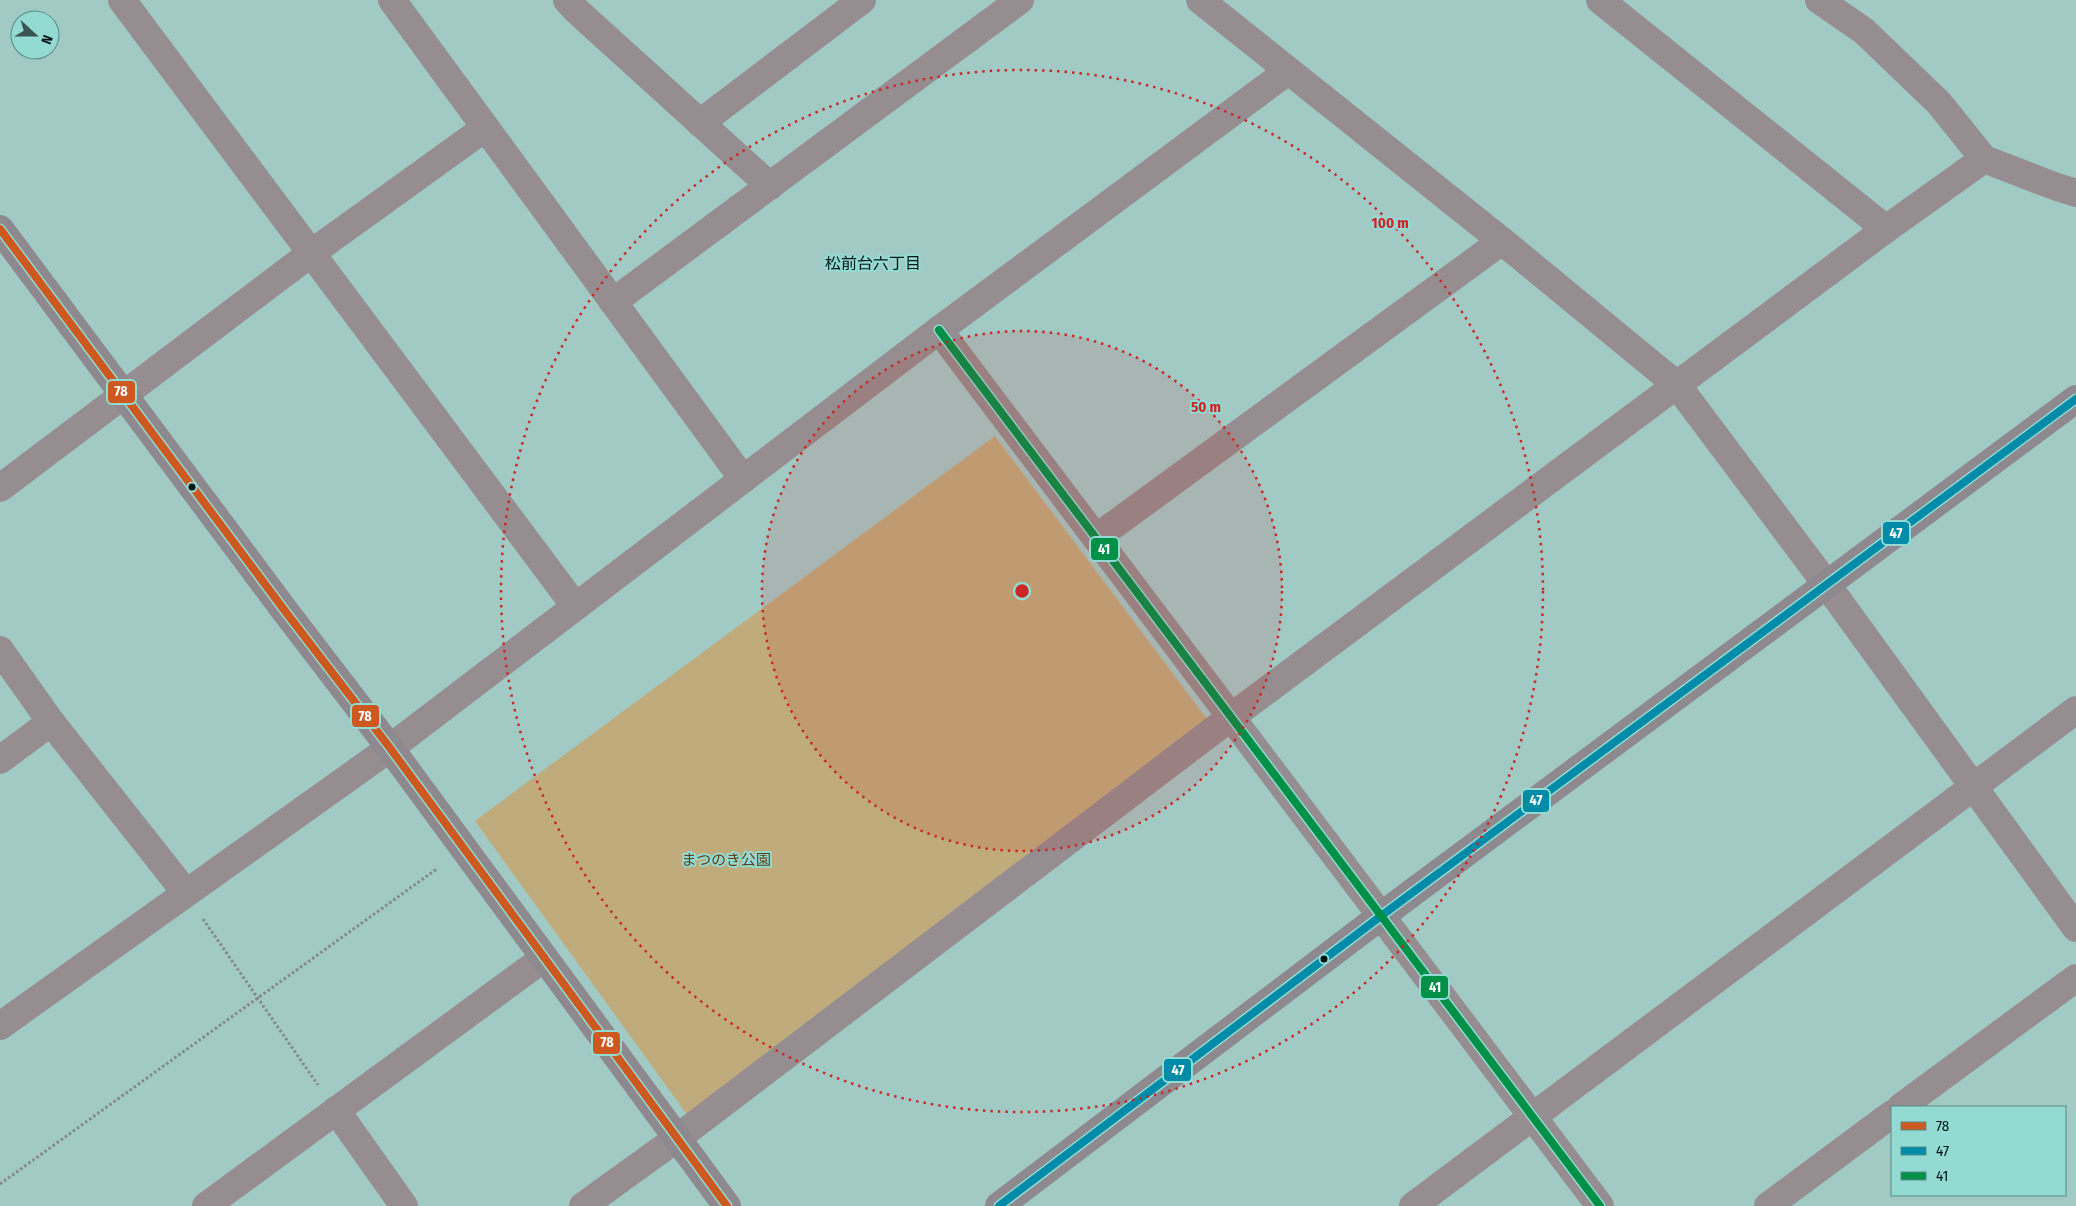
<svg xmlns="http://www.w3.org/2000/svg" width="2076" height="1206" viewBox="0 0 2076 1206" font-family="'Fira Sans Condensed','Noto Sans JP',sans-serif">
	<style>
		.green { fill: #bfab7b }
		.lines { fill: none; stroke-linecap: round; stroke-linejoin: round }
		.path { stroke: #838989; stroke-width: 3; stroke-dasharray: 2.5 2.5; stroke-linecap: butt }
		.street { stroke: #958d8f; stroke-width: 28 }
		.secondary { stroke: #8d898e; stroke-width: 28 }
		.bus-1-casing { stroke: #92dad2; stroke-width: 11 }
		.bus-2-casing { stroke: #92dad2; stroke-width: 11 }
		.bus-3-casing { stroke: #92dad2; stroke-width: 11 }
		.bus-1 { stroke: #ce5920; stroke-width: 8 }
		.bus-2 { stroke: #008ba9; stroke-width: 8 }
		.bus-3 { stroke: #009048; stroke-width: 8 }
		.ring { fill: none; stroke: #cb2727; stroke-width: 2.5; stroke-dasharray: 2.5 5 }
		.bus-dot { fill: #001513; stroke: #92dad2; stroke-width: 2 }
		.labels { text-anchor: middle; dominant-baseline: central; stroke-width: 4; stroke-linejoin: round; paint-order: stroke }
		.park-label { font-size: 15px; fill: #623e12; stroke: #92dad2 }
		.neighbourhood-label { font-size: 16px; fill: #001513; stroke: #92dad2 }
		.centre { fill: #cb2727; stroke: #92dad2; stroke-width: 2.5 }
		.ring-label { font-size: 15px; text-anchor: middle; font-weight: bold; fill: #cb2727; stroke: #92dad2; stroke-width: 4; stroke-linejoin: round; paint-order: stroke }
		.line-badge { stroke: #92dad2; stroke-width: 2 }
		.badge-label { font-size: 14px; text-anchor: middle; font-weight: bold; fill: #fff }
	</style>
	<rect width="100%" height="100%" fill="#a2cac5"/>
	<path class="green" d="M995,436L1207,719L688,1116L475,821Z"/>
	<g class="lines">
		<g class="path">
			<path d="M203,919L318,1085"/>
			<path d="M0,1184L438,868"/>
		</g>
		<g class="street">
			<path d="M122,0L575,606"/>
			<path d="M392,0L743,479"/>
			<path d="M567,0L577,11L770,186"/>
			<path d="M1200,0L1502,241L1677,385L1827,585L2076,928"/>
			<path d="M1600,0L1886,229"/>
			<path d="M1819,0L1864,31L1939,103L1984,159L2057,187L2076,193"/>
			<path d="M700,123L862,0"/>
			<path d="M613,302L1020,0"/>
			<path d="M939,330L1600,1206"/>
			<path d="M0,488L310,254L485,128"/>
			<path d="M1096,538L1502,241"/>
			<path d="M0,650L51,722L186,893"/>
			<path d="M0,760L51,722"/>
			<path d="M0,1026L390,748L939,330L1288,71"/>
			<path d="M1901,1107L2076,978"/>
			<path d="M336,1110L404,1206"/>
			<path d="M206,1206L544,958"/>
			<path d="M583,1206L676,1139L1231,717L1886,229L1984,159"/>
			<path d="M1413,1206L2076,710"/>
			<path d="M1768,1206L1892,1114"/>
		</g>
		<g class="secondary">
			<path d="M0,229L285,611L390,748L727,1206"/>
			<path d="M999,1206L1381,916L2076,399"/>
		</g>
		<g class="bus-1-casing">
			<path id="bus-1" d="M0,229L285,611L390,748L727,1206"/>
		</g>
		<g class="bus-2-casing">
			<path id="bus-2" d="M999,1206L1381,916L2076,399"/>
		</g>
		<g class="bus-3-casing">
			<path id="bus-3" d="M939,330L1600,1206"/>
		</g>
		<use href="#bus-1" class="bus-1"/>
		<use href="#bus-2" class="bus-2"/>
		<use href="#bus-3" class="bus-3"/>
	</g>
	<circle cx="1022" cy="591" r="260" fill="#cb2727" fill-opacity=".12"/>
	<g class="ring">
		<circle cx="1022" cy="591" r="260"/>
		<circle cx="1022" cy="591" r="521"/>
	</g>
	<g class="bus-dot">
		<circle cx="192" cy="487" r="4.5"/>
		<circle cx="1324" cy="959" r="4.5"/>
	</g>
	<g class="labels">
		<g class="park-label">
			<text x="726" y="860">まつのき公園</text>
		</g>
		<g class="neighbourhood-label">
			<text x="873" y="263">松前台六丁目</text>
		</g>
	</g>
	<circle cx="1022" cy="591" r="8" class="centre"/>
	<g class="ring-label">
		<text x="1390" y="228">100 m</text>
		<text x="1206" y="412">50 m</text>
	</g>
	<g class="line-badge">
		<rect x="107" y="380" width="29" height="24" rx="5" fill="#ce5920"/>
		<rect x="1882" y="521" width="28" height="24" rx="5" fill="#008ba9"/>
		<rect x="1090" y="537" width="29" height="24" rx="5" fill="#009048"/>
		<rect x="351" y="704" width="29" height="24" rx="5" fill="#ce5920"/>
		<rect x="1522" y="789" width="28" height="24" rx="5" fill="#008ba9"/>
		<rect x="1420" y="975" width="29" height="24" rx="5" fill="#009048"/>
		<rect x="592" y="1031" width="29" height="24" rx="5" fill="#ce5920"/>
		<rect x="1163" y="1058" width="29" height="24" rx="5" fill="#008ba9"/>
	</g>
	<g class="badge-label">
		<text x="121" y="396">78</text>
		<text x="1896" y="538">47</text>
		<text x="1104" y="554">41</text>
		<text x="365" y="721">78</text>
		<text x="1536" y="805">47</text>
		<text x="1435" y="992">41</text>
		<text x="607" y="1047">78</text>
		<text x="1178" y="1075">47</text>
	</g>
	<rect x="1891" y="1106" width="175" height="90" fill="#92dad2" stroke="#588b86"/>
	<rect x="1901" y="1122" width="25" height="8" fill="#ce5920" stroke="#588b86"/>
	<text x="1936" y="1131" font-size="15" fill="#001513">78</text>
	<rect x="1901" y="1147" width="25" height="8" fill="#008ba9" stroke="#588b86"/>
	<text x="1936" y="1156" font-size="15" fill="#001513">47</text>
	<rect x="1901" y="1172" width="25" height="8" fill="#009048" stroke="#588b86"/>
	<text x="1936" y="1181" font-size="15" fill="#001513">41</text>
	<g transform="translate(35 35) rotate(111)"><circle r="24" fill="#92dad2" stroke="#588b86"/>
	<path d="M0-4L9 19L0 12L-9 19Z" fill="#395451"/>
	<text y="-8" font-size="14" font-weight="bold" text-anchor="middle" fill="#001513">N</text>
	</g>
</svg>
